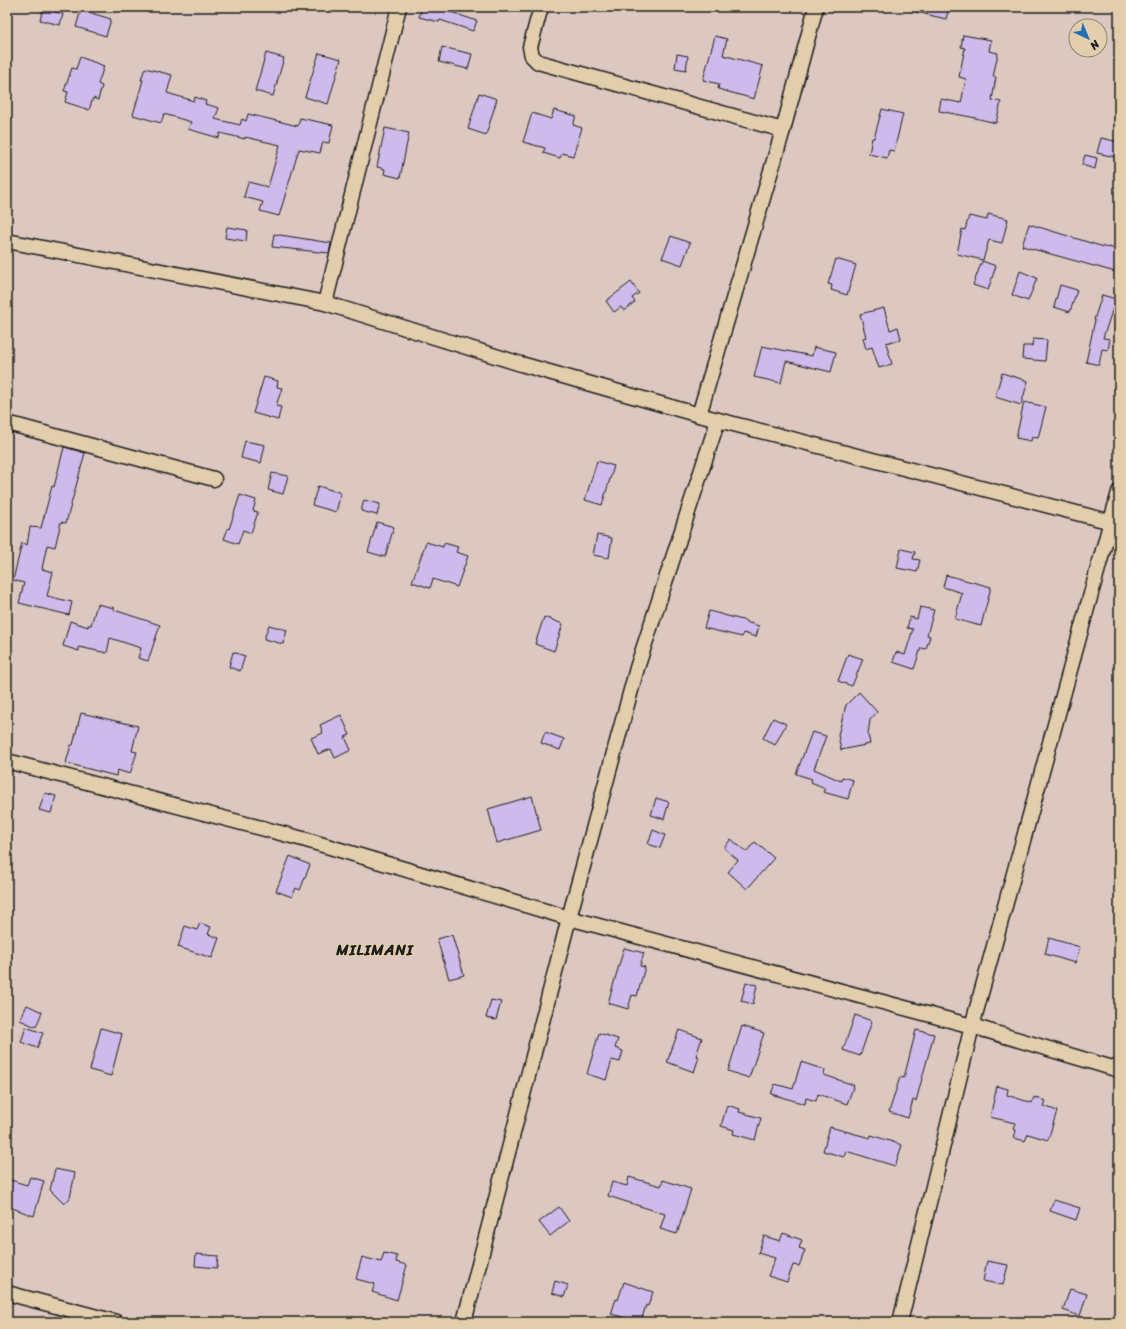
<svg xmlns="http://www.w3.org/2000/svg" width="1126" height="1329" viewBox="0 0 1126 1329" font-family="Sriracha,sans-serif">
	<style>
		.building { fill: #cebbec; stroke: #1c1c1c }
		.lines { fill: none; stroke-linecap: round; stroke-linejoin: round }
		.minor-casing { stroke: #1c1c1c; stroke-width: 17 }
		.minor { stroke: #e2cead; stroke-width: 14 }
		.labels { text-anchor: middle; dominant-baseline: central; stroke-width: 3; stroke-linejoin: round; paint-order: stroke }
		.district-label { font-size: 15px; font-weight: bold; letter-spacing: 1px; fill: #1c1c1c; stroke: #e2cead }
	</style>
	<rect width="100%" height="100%" fill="#dcc8c0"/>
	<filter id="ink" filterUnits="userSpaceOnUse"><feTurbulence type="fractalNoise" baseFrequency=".025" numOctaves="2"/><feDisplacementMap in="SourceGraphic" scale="8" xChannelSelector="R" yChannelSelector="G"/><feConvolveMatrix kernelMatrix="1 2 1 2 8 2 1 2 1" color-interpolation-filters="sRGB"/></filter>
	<g filter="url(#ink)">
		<g class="building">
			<path d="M422,7H436L477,21L473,31L440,20L439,22L419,17Z"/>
			<path d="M912,7H949L946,19L912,11Z"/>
			<path d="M43,9L63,14L60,25L40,20Z"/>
			<path d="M81,10L111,19L106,36L76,27Z"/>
			<path d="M963,35L991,40L989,51L998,53L993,77H996L992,100L1001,102L996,123L971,117L939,111L941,99L961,103L966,79L959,77L965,48L961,47Z"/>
			<path d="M715,36L727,39L723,55L763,66L754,99L718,89L719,84L703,80Z"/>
			<path d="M442,47L472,54L468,69L439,62Z"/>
			<path d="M266,53L284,58L273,96L255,91Z"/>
			<path d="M319,53L341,59L328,104L305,97Z"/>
			<path d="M677,54L688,56L686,70L675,68Z"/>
			<path d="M80,57L104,66L98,84L102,86L98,100L93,98L89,110L65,102L68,92L64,91L72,68L76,69Z"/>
			<path d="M145,68L172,75L167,93L194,101L195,97L206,101L205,104L219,108L215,119L240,125L242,119L246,121L248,114L298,126L300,118L333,125L329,143L323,142L320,153L299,149L279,216L260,211L263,202L244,197L248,182L268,187L280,145L245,137V139L220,133L219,138L188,129L191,122L164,114L161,123L133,115L143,80H141Z"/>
			<path d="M479,93L497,99L486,135L468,129Z"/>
			<path d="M882,109L903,114L894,151L889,150L887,158L869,154L872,138H874Z"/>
			<path d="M554,110L576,116L573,125L582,128L573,156L562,153L560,158L543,153L545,148L523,142L532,113L551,119Z"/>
			<path d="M385,128L409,133L400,178L384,174L385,169L377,167Z"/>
			<path d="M1101,138L1119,142L1115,157L1097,153Z"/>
			<path d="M1085,155L1097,158L1095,169L1082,165Z"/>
			<path d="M988,214L1008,219L1002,243L989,240L983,260L957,254L962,229L965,230L969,216L987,220Z"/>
			<path d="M1029,224L1107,248L1108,247L1119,250V273L1022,246Z"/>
			<path d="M227,227L247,230L246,241L225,238Z"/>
			<path d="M274,234L331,243L329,253L272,247Z"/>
			<path d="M671,236L690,243L682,265L662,258Z"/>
			<path d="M836,259L856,265L847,295L831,290L832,285L828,284Z"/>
			<path d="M982,261L996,266L988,290L973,285Z"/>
			<path d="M1020,271L1037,278L1028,301L1012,295Z"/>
			<path d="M631,282L639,293L632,298L635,302L624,311L621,307L614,312L606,301Z"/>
			<path d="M1060,285L1077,290L1070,312L1054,307Z"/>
			<path d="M1102,295L1116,299L1103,338L1110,339L1108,350L1102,349L1099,365L1086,362L1095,320H1094Z"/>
			<path d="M884,308L890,330L898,327L901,339L886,343L892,364L879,368L872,347L866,349L863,338L866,337L860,314Z"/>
			<path d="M1033,339L1047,340L1045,361L1022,359L1023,346H1032Z"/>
			<path d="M762,346L812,356L814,347L836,352L831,372L786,361L781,383L754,377Z"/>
			<path d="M1002,373L1028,381L1021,405L995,397Z"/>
			<path d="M264,377L278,381L277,387L282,388L276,406L281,407L278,420L253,413Z"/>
			<path d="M1024,402L1046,407L1038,438L1032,437L1031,441L1016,438Z"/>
			<path d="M245,441L265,445L261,463L241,458Z"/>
			<path d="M64,447L85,453L66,523L61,522L55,547L47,545L42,569L53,572L47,596L72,602L69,615L19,603L24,583L13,580L22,543L27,545L30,527L41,528L52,486L54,487Z"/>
			<path d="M597,461L614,466L602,505L585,500Z"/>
			<path d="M272,473L288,476L283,494L268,490Z"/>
			<path d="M318,486L341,493L336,512L312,505Z"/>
			<path d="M240,495L256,500L253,511L258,512L251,533L243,530L238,544L224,539L228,528L229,529Z"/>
			<path d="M364,500L380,504L377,515L361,511Z"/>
			<path d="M377,522L394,527L385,557L368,552Z"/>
			<path d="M597,535L612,538L609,558L593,555Z"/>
			<path d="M426,542L443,547L444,543L458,547L456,552L468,556L457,587L433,579L430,588L412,582Z"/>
			<path d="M901,549L915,552L913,559L920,560L917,572L897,568Z"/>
			<path d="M946,575L991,587L981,626L955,619L962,593L943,587Z"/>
			<path d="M97,604L114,608V610L160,625L148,661L138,658L141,648L110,638L107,653L79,647V651L63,646L70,621L88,627V625H91Z"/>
			<path d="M920,607L934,610L927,635L930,636L926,649L921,648L914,669L893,662L896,652L905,655L913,629L907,628L910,617L917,619Z"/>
			<path d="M709,611L746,621V622L759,626L756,637L743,633L742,637L704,628Z"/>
			<path d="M544,617L563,624L554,651L535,644Z"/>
			<path d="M269,625L287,630L283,644L264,639Z"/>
			<path d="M233,652L245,656L240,671L229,667Z"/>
			<path d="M848,654L863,659L852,686L838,681Z"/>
			<path d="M859,692L877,712L870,720L868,734L870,744L841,750L838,735L846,705Z"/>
			<path d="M81,713L138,726L132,751L137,752L130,774L117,770L116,776L66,763L71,745H73Z"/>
			<path d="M341,715L350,735L345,737L351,750L335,758L331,749L318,754L311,738L323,733L320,725Z"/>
			<path d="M773,718L786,724L775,745L763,738Z"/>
			<path d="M545,732L564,739L560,750L541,743Z"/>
			<path d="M812,732L826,736L814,769L841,781L842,777L853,780L848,799L823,792L825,788L811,782L812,779L796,774Z"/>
			<path d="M45,793L56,796L51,813L39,810Z"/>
			<path d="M532,796L541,830L497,843L488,809Z"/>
			<path d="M656,798L669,802L664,819L651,815Z"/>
			<path d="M653,830L665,835L660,848L648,844Z"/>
			<path d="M731,839L746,852L755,842L774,858L747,889L728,872L738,860L724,848Z"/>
			<path d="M290,856L310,865L300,890L296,888L292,897L276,891Z"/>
			<path d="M200,923L211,927L208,934L219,938L212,958L178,947L185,926L197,930Z"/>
			<path d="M452,935L464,975L449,979L437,939Z"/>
			<path d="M1049,938L1080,947L1075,963L1045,954Z"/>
			<path d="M624,948L644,953L640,966L645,967L637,996L632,995L628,1009L608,1003Z"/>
			<path d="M746,983L757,985L753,1004L741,1001Z"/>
			<path d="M491,1000L501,1002L496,1020L486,1018Z"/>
			<path d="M27,1005L42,1012L36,1027L20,1020Z"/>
			<path d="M855,1015L872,1021L860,1056L843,1050Z"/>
			<path d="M742,1026L764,1033L749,1078L728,1071Z"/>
			<path d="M26,1027L43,1033L37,1048L21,1042Z"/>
			<path d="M101,1028L122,1034L111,1076L90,1070Z"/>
			<path d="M679,1030L702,1038L696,1056L699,1057L694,1072L667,1062Z"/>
			<path d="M916,1030L934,1034L916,1101L913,1100L908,1118L889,1112L900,1077L904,1078Z"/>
			<path d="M599,1033L618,1039L615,1048L623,1051L620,1062L612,1060L606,1080L587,1074Z"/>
			<path d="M801,1062L825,1070L824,1075L854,1085L847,1104L818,1094L816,1101L806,1098L805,1104L771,1094L775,1084L793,1089Z"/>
			<path d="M997,1086L1008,1089L1007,1095L1032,1103L1034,1097L1046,1101L1044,1106L1057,1111L1048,1140L1028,1134L1025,1141L1014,1138L1016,1130L1013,1129L1015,1123L990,1117Z"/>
			<path d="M727,1105L740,1109L739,1112L761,1118L755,1140L733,1134L734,1130L721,1126Z"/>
			<path d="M830,1127L870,1138L871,1135L902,1145L895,1166L846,1151L844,1157L823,1151Z"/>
			<path d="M55,1169L75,1173L70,1198L64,1204L50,1190Z"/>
			<path d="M30,1177L44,1181L34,1216L7,1206V1179L27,1185Z"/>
			<path d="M629,1177L661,1186L663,1180L691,1189L677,1234L660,1229L665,1214L608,1196L612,1182L627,1186Z"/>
			<path d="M1054,1200L1080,1208L1076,1220L1050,1211Z"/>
			<path d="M559,1207L569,1221L550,1236L539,1222Z"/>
			<path d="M783,1233L802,1240L799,1248L805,1250L799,1266L793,1265L787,1282L768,1276L775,1258L758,1253L764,1236L780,1241Z"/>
			<path d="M384,1253L397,1256L396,1262L407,1265L397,1300L372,1292L375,1284L356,1279L362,1257L381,1262Z"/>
			<path d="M196,1254L218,1256L217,1268L195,1266Z"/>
			<path d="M987,1261L1008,1265L1003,1285L983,1281Z"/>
			<path d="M555,1281L568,1285L564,1297L552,1293Z"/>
			<path d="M624,1282L653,1292L648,1306L646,1305L641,1322L611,1314L616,1299L618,1300Z"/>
			<path d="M1070,1289L1087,1294L1080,1316L1063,1310Z"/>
		</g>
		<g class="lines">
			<g class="minor-casing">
				<g id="minor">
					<path d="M541,7L530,47L532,56L538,62L783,130"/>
					<path d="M7,241L325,303L521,364L699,415L1119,524"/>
					<path d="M325,303L399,7"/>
					<path d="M699,415L783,130L816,7"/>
					<path d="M7,423L214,479"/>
					<path d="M7,761L303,839L569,918L972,1026L1119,1070"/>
					<path d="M7,1293L116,1322"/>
					<path d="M464,1322L569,918L637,668L718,420"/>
					<path d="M900,1322L972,1026L1119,492"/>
				</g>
			</g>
			<use href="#minor" class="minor"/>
		</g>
	</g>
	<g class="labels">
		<g class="district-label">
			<text x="375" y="950">MILIMANI</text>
		</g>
	</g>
	<rect width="1126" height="1329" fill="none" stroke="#e2cead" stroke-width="24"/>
	<rect x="12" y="12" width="1102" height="1305" fill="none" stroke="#1c1c1c" stroke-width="1.5" filter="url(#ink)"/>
	<g transform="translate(1088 38) rotate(136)"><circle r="19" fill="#e2cead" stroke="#938773"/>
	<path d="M0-3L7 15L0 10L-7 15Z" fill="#1f6fb2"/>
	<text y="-6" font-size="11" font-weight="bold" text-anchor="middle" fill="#1c1c1c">N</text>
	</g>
</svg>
